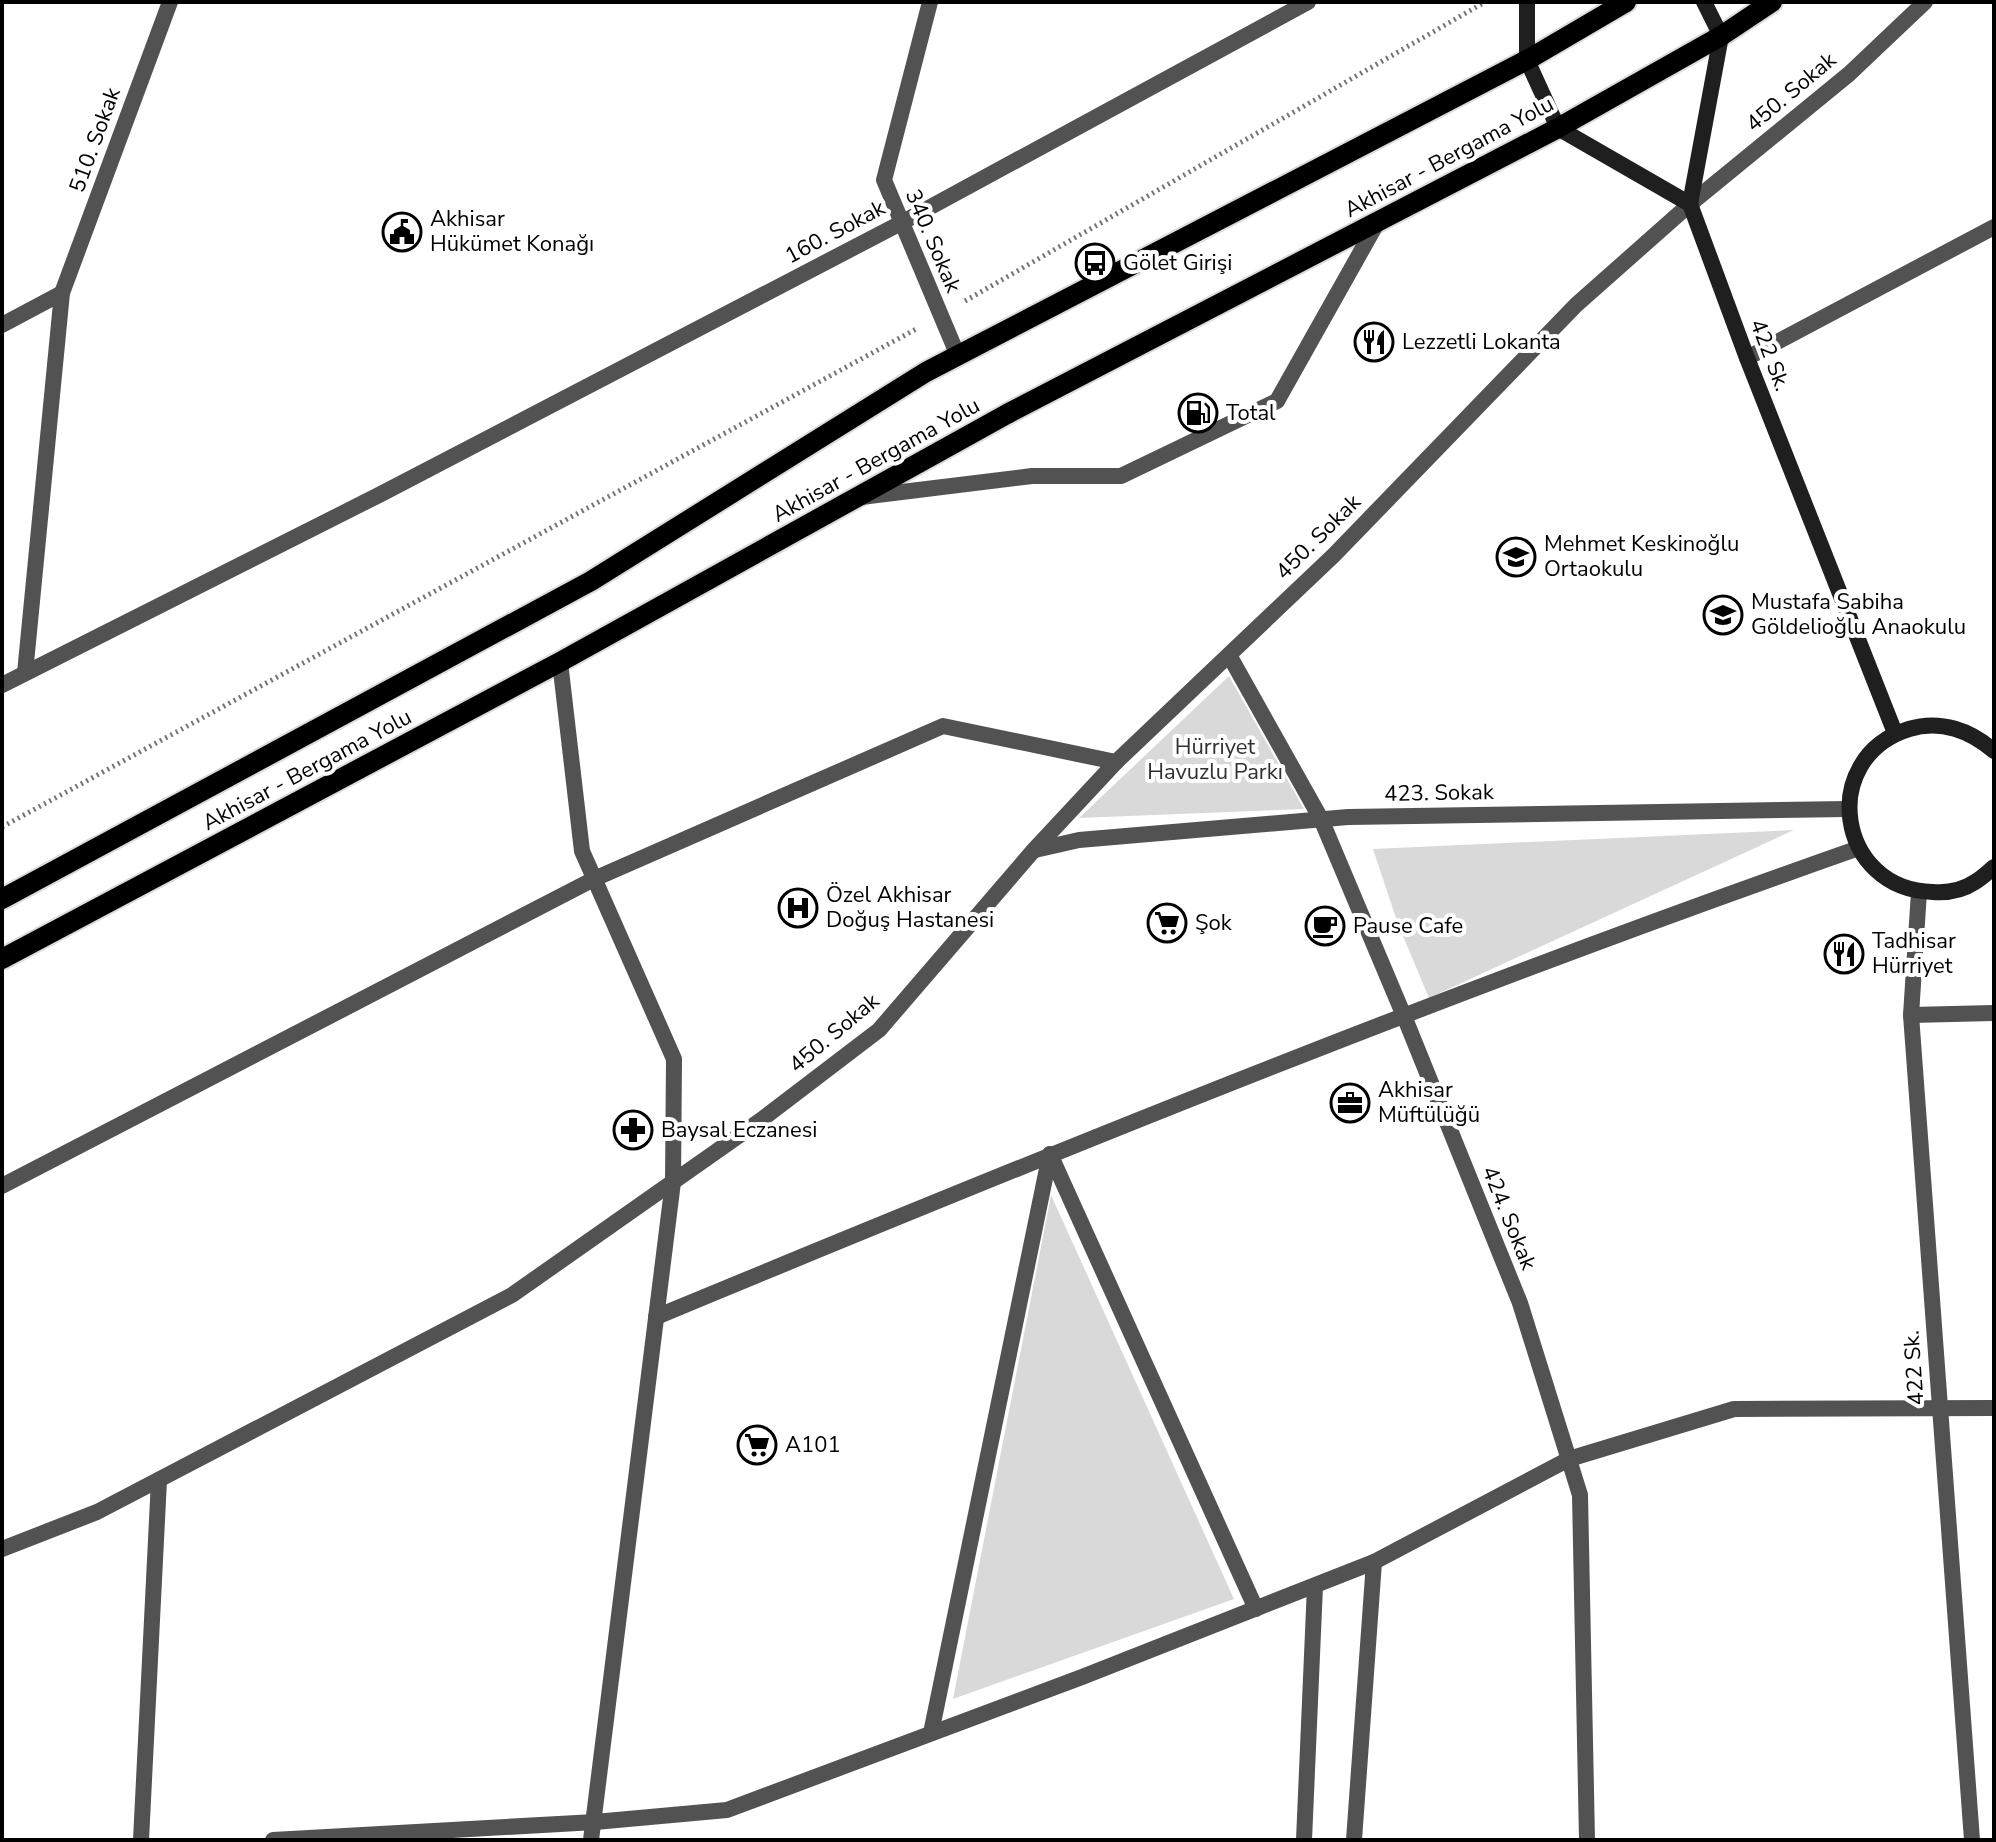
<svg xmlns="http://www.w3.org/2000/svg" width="1996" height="1842" viewBox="0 0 1996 1842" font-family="'Nunito Sans',sans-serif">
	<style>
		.green { fill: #d9d9d9 }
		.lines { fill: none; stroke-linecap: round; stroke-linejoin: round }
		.primary-casing { stroke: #dbdbdb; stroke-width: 24 }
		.path { stroke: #747474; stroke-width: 5; stroke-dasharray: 2 4; stroke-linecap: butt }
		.lane { stroke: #525252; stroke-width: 16 }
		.street { stroke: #525252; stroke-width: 16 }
		.secondary { stroke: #1f1f1f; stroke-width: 16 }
		.primary { stroke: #000; stroke-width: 20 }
		.labels { text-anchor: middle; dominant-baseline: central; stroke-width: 8; stroke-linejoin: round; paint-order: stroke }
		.street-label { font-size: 22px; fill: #000; stroke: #fff }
		.poi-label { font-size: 22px; fill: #000; stroke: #fff; text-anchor: start }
		.park-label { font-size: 22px; fill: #303030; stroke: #fff }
	</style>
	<rect width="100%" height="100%" fill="#fff"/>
	<g class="green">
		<path d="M1229,676L1304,809L1079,818Z"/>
		<path d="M1794,830L1429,998L1398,924L1373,849Z"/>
		<path d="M1051,1195L1234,1599L953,1699Z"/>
	</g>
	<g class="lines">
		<g class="primary-casing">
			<g id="primary">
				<path d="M2,899L591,581L926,372L1527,60L1626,2"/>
				<path d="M2,959L560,662L1007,414L1558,128L1721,36L1772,2"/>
			</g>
		</g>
		<g class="path">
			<path d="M965,301L1485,2"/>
			<path d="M2,827L918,328"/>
		</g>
		<path class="lane" d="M861,497L1032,476H1121L1277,401L1377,223"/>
		<g class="street">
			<path d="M930,2L884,180L958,356"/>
			<path d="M2,325L62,293"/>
			<path d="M1747,358L1994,227"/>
			<path d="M1229,655L1321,819L1404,1016L1520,1303L1580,1495L1587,1840"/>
			<path d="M560,662L582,851L674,1059L673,1182L591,1840"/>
			<path d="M25,673L62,293L170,2"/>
			<path d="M2,685L379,495L901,223L1308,2"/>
			<path d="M1035,850L1079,840L1348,817L1847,809"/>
			<path d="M1919,892L1911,1015L1972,1840"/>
			<path d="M1911,1015L1994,1013"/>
			<path d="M1050,1154L1256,1609"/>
			<path d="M2,1186L594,879L943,726L1116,762"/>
			<path d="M656,1317C1054,1152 1453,990 1859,848"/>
			<path d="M2,1549L97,1512L512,1295L761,1120L879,1030L1033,851L1116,762L1334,555L1576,305L1690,204L1849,74L1925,2"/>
			<path d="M931,1733L1050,1154"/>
			<path d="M141,1840L159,1480"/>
			<path d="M273,1840L595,1822L727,1810L1082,1677L1374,1562L1569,1459L1734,1409L1994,1408"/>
			<path d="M1304,1840L1315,1586"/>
			<path d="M1354,1840L1374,1562"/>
		</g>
		<g class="secondary">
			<path d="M1527,2V60L1558,128L1690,204L1747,358L1895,733"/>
			<path d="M1690,204L1721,36L1704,2"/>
			<path d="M1994,751C1971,731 1941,719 1909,729C1817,758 1837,890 1933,892C1947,893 1963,890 1975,882C1982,878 1988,872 1994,867"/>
		</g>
		<use href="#primary" class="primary"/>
	</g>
	<defs>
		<g id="civic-ring" transform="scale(2)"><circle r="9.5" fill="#fff" stroke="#000" stroke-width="1.5"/><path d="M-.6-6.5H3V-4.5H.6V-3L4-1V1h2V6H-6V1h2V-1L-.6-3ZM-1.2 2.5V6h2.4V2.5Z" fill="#000"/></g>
		<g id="bus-ring" transform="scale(2)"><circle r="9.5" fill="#fff" stroke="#000" stroke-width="1.5"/><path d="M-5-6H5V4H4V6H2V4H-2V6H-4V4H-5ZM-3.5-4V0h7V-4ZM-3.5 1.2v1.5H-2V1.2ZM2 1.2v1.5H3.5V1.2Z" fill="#000"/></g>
		<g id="restaurant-ring" transform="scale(2)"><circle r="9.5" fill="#fff" stroke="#000" stroke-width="1.5"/><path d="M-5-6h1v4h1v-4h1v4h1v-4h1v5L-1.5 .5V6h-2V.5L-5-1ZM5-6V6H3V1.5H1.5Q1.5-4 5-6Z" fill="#000"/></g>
		<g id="fuel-ring" transform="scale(2)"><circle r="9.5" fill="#fff" stroke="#000" stroke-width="1.5"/><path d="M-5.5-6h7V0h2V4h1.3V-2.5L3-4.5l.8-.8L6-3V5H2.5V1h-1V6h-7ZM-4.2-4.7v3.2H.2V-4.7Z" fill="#000"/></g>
		<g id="school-ring" transform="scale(2)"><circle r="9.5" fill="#fff" stroke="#000" stroke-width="1.5"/><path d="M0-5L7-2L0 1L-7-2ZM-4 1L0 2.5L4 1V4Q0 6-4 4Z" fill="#000"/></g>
		<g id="hospital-ring" transform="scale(2)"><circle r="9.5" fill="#fff" stroke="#000" stroke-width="1.5"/><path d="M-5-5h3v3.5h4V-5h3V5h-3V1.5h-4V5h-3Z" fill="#000"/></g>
		<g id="supermarket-ring" transform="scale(2)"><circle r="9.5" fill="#fff" stroke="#000" stroke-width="1.5"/><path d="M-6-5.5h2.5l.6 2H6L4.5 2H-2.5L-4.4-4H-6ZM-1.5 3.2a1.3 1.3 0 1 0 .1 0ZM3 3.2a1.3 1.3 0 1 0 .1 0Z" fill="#000"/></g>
		<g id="cafe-ring" transform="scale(2)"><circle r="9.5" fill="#fff" stroke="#000" stroke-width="1.5"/><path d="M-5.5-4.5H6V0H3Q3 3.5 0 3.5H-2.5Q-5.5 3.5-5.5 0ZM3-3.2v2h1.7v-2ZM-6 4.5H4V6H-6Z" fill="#000"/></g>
		<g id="office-ring" transform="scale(2)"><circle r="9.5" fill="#fff" stroke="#000" stroke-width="1.5"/><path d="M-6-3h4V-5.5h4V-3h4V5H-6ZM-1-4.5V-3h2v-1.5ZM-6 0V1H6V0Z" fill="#000"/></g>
		<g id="pharmacy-ring" transform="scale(2)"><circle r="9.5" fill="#fff" stroke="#000" stroke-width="1.5"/><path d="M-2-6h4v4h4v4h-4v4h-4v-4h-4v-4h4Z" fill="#000"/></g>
	</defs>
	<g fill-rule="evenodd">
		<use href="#civic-ring" x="402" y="232"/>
		<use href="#bus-ring" x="1095" y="263"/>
		<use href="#restaurant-ring" x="1374" y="342"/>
		<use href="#fuel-ring" x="1198" y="413"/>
		<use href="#school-ring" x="1516" y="557"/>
		<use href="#school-ring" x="1723" y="615"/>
		<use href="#hospital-ring" x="798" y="908"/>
		<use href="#supermarket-ring" x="1167" y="923"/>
		<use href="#cafe-ring" x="1325" y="926"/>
		<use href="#restaurant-ring" x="1844" y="954"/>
		<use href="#office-ring" x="1350" y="1103"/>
		<use href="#pharmacy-ring" x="633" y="1130"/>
		<use href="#supermarket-ring" x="757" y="1445"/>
	</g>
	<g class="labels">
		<g class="street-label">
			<text transform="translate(1791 92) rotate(-40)">450. Sokak</text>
			<text transform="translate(95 140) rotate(-70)">510. Sokak</text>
			<text transform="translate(1449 157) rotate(-28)">Akhisar - Bergama Yolu</text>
			<text transform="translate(835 232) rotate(-28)">160. Sokak</text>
			<text transform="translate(933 241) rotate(67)">340. Sokak</text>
			<text transform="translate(1770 355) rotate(69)">422 Sk.</text>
			<text transform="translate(876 460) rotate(-29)">Akhisar - Bergama Yolu</text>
			<text transform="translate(1318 537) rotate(-45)">450. Sokak</text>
			<text transform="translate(307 770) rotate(-28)">Akhisar - Bergama Yolu</text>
			<text transform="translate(1439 793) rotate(-1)">423. Sokak</text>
			<text transform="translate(834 1033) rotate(-40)">450. Sokak</text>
			<text transform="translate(1509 1218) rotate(68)">424. Sokak</text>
			<text transform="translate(1914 1368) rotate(-94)">422 Sk.</text>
		</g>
		<g class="poi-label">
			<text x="430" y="219">Akhisar<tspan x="430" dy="25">Hükümet Konağı</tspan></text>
			<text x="1123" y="263">Gölet Girişi</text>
			<text x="1402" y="342">Lezzetli Lokanta</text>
			<text x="1226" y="413">Total</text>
			<text x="1544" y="544">Mehmet Keskinoğlu<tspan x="1544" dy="25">Ortaokulu</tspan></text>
			<text x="1751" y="602">Mustafa Sabiha<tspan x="1751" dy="25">Göldelioğlu Anaokulu</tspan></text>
			<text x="826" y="895">Özel Akhisar<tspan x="826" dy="25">Doğuş Hastanesi</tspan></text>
			<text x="1195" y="923">Şok</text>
			<text x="1353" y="926">Pause Cafe</text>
			<text x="1872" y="941">Tadhisar<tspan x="1872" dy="25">Hürriyet</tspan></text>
			<text x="1378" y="1090">Akhisar<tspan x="1378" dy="25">Müftülüğü</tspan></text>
			<text x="661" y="1130">Baysal Eczanesi</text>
			<text x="785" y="1445">A101</text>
		</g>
		<g class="park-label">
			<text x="1215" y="747">Hürriyet<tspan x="1215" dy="25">Havuzlu Parkı</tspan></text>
		</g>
	</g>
	<rect width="1996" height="1842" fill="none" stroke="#000000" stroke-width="8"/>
</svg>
